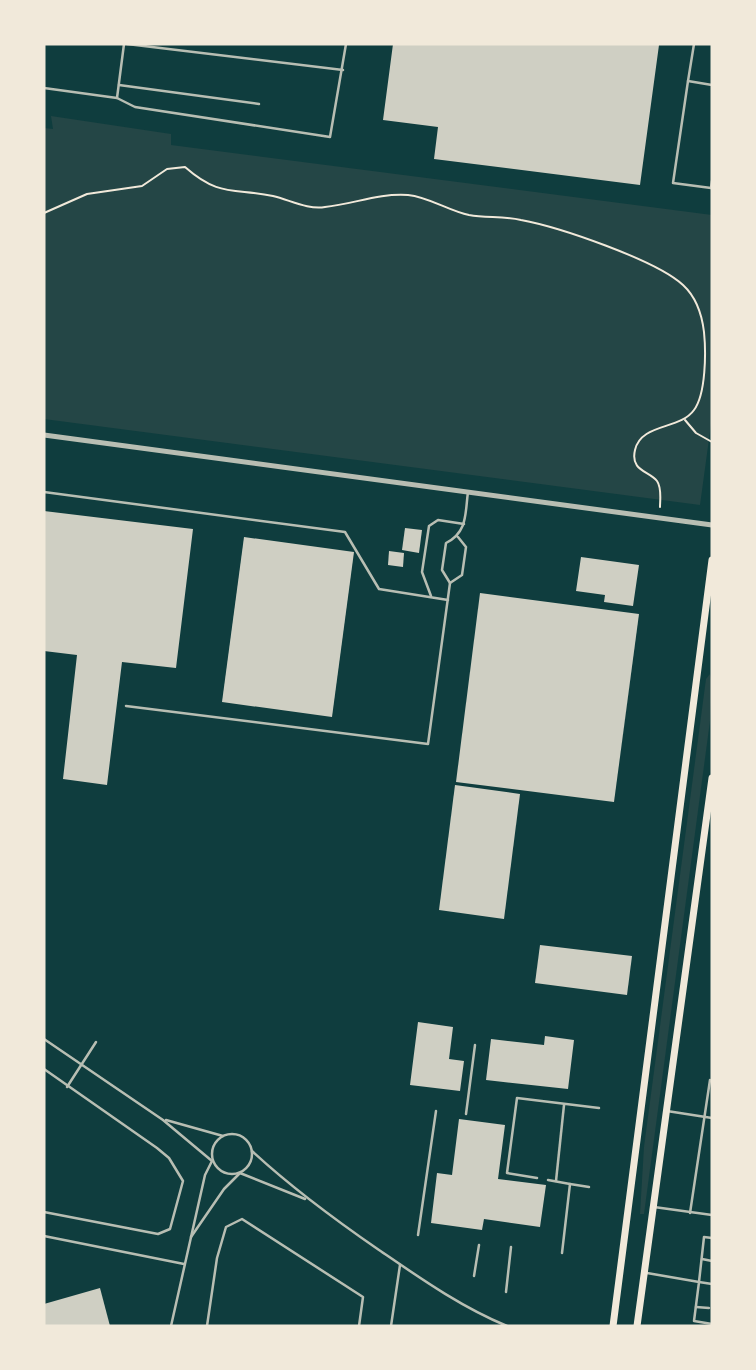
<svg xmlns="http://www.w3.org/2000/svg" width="756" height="1370" viewBox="0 0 756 1370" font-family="Spectral,serif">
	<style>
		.green { fill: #244646 }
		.building { fill: #cfcfc3 }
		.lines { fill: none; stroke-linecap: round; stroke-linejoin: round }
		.path { stroke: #f1e9da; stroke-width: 2 }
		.service { stroke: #b8beb3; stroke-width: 2.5 }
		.minor { stroke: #b8beb3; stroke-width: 5 }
		.secondary { stroke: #f1e9da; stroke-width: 7 }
	</style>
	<rect width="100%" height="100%" fill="#0f3d3e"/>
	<g class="green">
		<path d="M51,116L171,134V145L712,215V417L700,505L44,419V128L53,129Z"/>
		<path d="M710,674L712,684L710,721L644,1214H640L644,1147L706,679Z"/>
	</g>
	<g class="building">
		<path d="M393,44L659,45L640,185L434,159L438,127L383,120Z"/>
		<path d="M44,511L193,529L176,668L122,662L107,785L63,779L77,655L44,651Z"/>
		<path d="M405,528L422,530L419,553L402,550Z"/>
		<path d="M244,537L354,552L332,717L222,702Z"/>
		<path d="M389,551L404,553L403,567L388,565Z"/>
		<path d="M581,557L639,565L633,606L604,602L605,595L576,591Z"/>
		<path d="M480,593L639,614L614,802L456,782Z"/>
		<path d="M455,785L520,794L504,919L439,910Z"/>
		<path d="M540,945L632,956L627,995L535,983Z"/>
		<path d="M418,1022L453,1027L449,1059L464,1061L460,1091L410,1085Z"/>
		<path d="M545,1036L574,1040L568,1089L486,1080L491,1039L544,1045Z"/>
		<path d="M459,1119L505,1125L498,1179L546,1185L540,1227L484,1219L482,1230L431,1223L437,1173L452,1175Z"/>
		<path d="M100,1288L110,1326H44V1304Z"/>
	</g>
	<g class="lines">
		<g class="path">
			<path d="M44,213L87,194L142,186L167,169L185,167C219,197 233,188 273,196C290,200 308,210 325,207C354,204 378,193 408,195C429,197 449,211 469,215C486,218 504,216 521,220C559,227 656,260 683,285C696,297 702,315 704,332C706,352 706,394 694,410C680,430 641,423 635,450C630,471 649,471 657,481C662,488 660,500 660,507"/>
			<path d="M685,420L696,433L712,442"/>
		</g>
		<g class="service">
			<path d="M127,44L343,70"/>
			<path d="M688,81L694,44"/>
			<path d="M119,85L259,104"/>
			<path d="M712,85L688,81L673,183L711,188L712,181"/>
			<path d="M44,88L117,98L124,44"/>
			<path d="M117,98L135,107L330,137L346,44"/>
			<path d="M44,492L345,532L379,589L448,600"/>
			<path d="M458,537L466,547L462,575L450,583L442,570L446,543C468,532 465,513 468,492"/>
			<path d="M431,596L422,572L429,526L438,520L464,524"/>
			<path d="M126,706L428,744L450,583"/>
			<path d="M44,1039L163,1120L212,1161L205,1175L171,1326"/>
			<path d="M44,1069L157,1148L169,1158L183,1181L170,1229L158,1234L44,1212"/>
			<path d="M67,1087L96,1042"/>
			<path d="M667,1111L712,1118"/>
			<path d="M466,1114L475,1045"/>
			<path d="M166,1120L223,1136"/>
			<circle cx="232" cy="1154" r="20"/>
			<path d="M252,1151C292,1188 334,1219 379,1250C420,1278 461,1307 507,1326"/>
			<path d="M537,1178L507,1173L517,1098L599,1108"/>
			<path d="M548,1180L570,1184"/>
			<path d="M556,1181L564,1105"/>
			<path d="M654,1207L712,1215"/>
			<path d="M690,1213L710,1080"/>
			<path d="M418,1235L436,1111"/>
			<path d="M44,1236L184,1264"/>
			<path d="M191,1237L224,1189L240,1173L305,1199"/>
			<path d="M562,1253L570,1184L589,1187"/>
			<path d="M702,1259L712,1261"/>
			<path d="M647,1273L699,1282L694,1321L712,1324"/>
			<path d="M474,1276L479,1245"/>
			<path d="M712,1284L699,1282L704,1237L712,1238"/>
			<path d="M506,1292L511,1247"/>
			<path d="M696,1307L709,1308"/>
			<path d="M207,1326L217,1258L226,1227L242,1219L363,1297L359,1326"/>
			<path d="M391,1326L400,1265"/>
		</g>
		<path class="minor" d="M44,435L712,525"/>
		<g class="secondary">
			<path d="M613,1326L712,560"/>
			<path d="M637,1326L712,778"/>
		</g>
	</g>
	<rect width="756" height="1370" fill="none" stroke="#f1e9da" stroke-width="91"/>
</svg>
